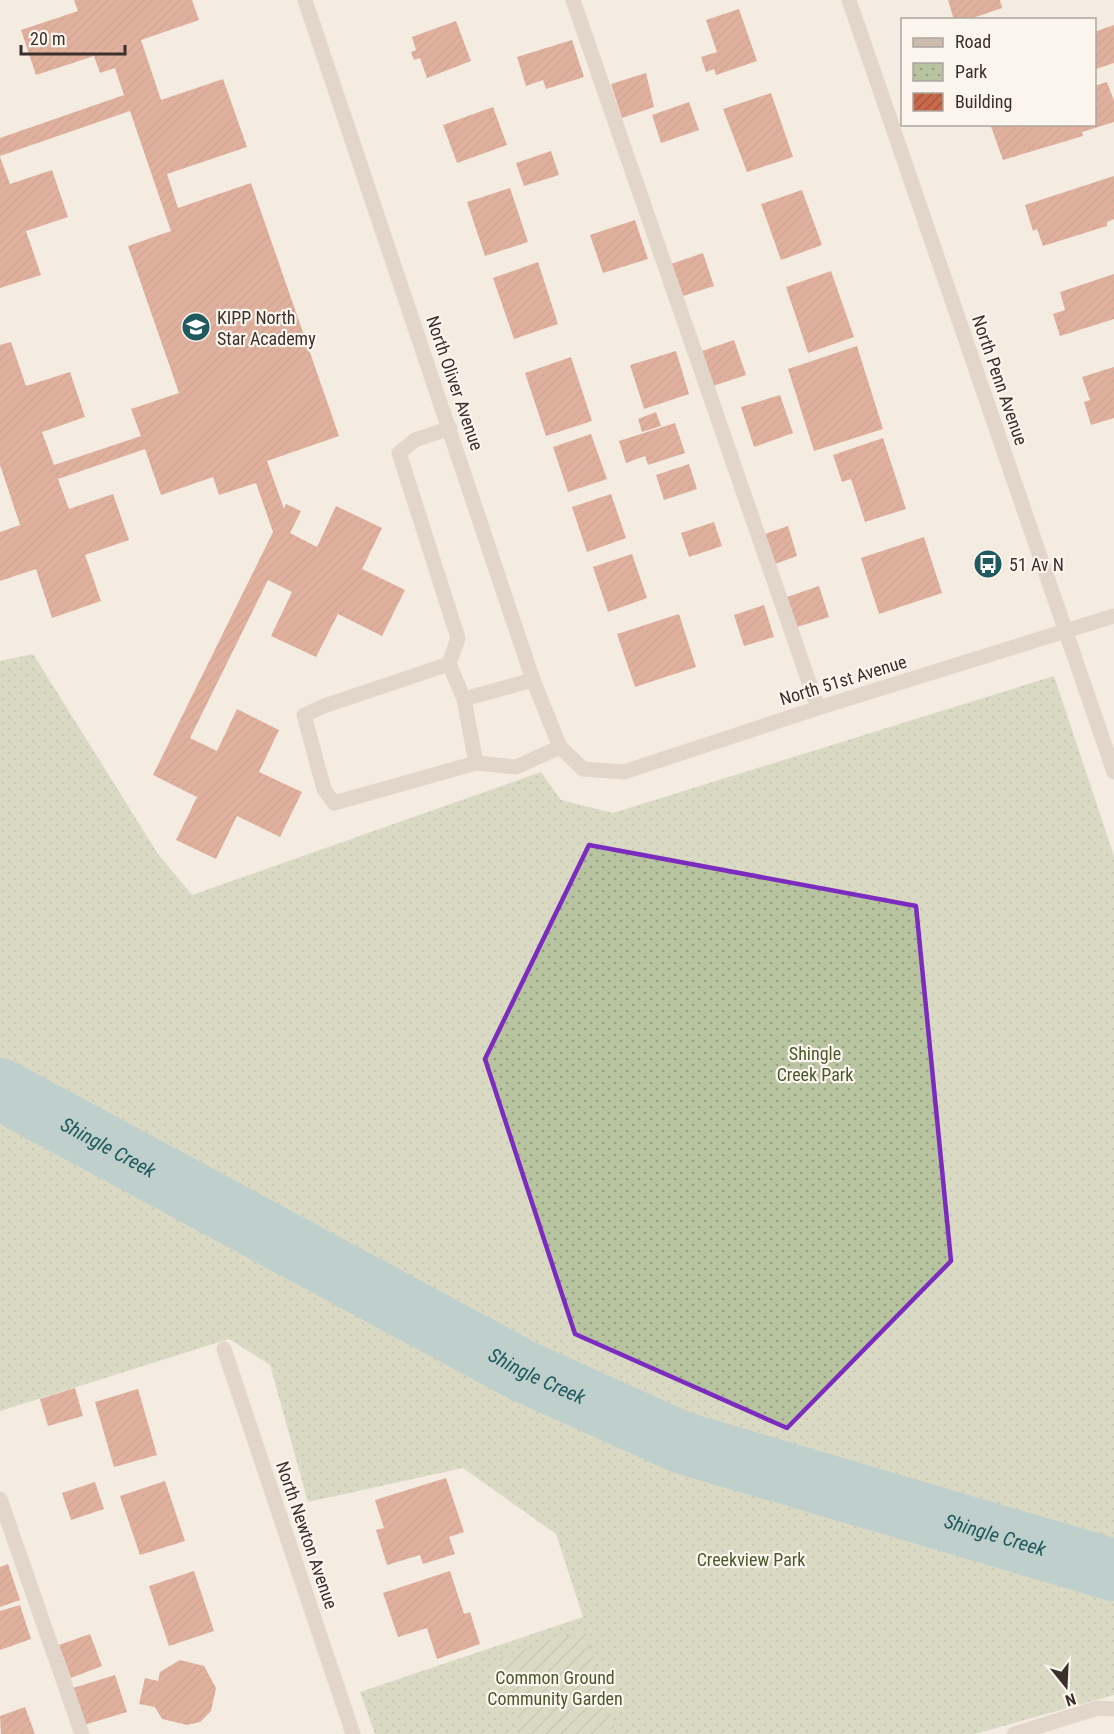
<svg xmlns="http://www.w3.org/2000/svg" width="1114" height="1734" viewBox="0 0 1114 1734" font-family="'Roboto Condensed',sans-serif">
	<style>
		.park { fill: url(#park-dots) }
		.garden { fill: url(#garden-furrows) }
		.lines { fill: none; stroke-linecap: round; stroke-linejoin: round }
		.river { stroke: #7fb0b2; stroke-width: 62 }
		.building { fill: url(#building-hatch) }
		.minor { stroke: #cdbbac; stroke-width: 15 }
		.marked { fill: none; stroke: #7b2cbf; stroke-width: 4.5; stroke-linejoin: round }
		.labels { text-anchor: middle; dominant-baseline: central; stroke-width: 4.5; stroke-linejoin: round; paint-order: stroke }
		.poi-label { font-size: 18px; fill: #3b302b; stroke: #fbf5ee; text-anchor: start }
		.street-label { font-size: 18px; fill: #3b302b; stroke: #fbf5ee }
		.park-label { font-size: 18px; fill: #4a5a2e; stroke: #fbf5ee }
		.water-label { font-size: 20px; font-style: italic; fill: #1f5a5e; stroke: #fbf5ee }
	</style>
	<defs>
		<pattern id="park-dots" width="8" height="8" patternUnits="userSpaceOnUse" patternTransform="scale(1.5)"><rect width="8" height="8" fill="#b8c4a0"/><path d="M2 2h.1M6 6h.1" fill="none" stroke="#97a083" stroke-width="1.8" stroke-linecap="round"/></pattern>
		<pattern id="garden-furrows" width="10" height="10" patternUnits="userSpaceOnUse" patternTransform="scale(1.5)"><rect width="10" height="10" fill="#b8c4a0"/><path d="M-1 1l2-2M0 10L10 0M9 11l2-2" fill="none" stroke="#97a083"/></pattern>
		<pattern id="building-hatch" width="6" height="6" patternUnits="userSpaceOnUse" patternTransform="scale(1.5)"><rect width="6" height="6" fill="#c8694b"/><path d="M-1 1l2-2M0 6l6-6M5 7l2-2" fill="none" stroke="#a4573f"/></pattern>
	</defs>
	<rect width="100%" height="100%" fill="#f4ebe1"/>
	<path class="park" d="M33,654L158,854L192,895L541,772L561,800L613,813L1054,676L1114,856V1695L975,1734H375L360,1692L583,1617L556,1534L463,1468L308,1502L270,1365L229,1339L0,1411V661Z"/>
	<path class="garden" d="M585,1630L615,1728L594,1734H522L499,1658Z"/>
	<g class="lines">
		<path class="river" id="s1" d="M0,1089L523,1371L683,1443L1114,1570"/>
	</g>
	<g class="building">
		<path d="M74,0H192L199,20L141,40L161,100L223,79L247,147L167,174L178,208L251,183L339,436L267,461L284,509L286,504L301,511L290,533L317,547L336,506L382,528L362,569L405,590L382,636L338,614L316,657L271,636L292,592L268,580L190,738L217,751L237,709L279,730L259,772L302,792L280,837L237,816L216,859L176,840L197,797L153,775L273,532L256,483L219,495L213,477L161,495L145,449L58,479L69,509L113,494L129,540L85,555L101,601L52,618L36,569L0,581V532L20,525L0,465V345L11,342L26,386L70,372L85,417L42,432L54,465L141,436L131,409L179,393L128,246L171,231L130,111L0,156V138L124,95L115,68L100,73L94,56L36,75L21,30L78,11Z"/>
		<path d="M948,0H1000L1002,8L967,20H954Z"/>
		<path d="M739,9L757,61L716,75L714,69L706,72L701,57L717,52L706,20Z"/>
		<path d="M456,21L471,61L427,78L420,58L414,60L411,52L416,50L412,37Z"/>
		<path d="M1114,25V63L1096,69L1094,32Z"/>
		<path d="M572,40L584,77L546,89L543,80L526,86L517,57Z"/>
		<path d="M646,73L654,107L622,118L611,84Z"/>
		<path d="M1107,82L1114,101V122L1082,132L1083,136L1003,160L990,124H1094V86Z"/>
		<path d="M771,93L793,157L747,172L723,109Z"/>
		<path d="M689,102L699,130L661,143L652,115Z"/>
		<path d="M493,107L507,145L457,163L443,125Z"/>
		<path d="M551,151L559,175L524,186L516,163Z"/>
		<path d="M0,157L10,184L52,170L68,217L26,231L41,275L0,288Z"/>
		<path d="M1114,176V219L1107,222V226L1043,246L1037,229L1033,231L1025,205Z"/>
		<path d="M510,188L528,242L485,256L467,202Z"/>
		<path d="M802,190L822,245L781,260L761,204Z"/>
		<path d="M635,220L648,259L603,273L590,235Z"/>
		<path d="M703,253L714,286L683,296L671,264Z"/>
		<path d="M538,262L558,324L514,339L493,278Z"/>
		<path d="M831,271L854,337L808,353L786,287Z"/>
		<path d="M1114,274V319L1060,336L1053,314L1065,310L1060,292Z"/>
		<path d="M734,340L746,375L713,386L702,351Z"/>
		<path d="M857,346L883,429L814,451L788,369Z"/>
		<path d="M676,351L689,394L644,409L630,365Z"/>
		<path d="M571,357L592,421L546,436L525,373Z"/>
		<path d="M1114,367V418L1091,425L1084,402L1090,400L1082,377Z"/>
		<path d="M780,395L793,433L754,447L741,407Z"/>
		<path d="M656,412L661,426L642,432L638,419Z"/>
		<path d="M675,423L685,453L648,465L645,456L626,463L619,441Z"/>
		<path d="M591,434L607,479L568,492L553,447Z"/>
		<path d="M883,438L906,509L865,522L851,479L842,482L833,455Z"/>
		<path d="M689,464L697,489L664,500L656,475Z"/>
		<path d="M611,494L626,538L587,552L572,507Z"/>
		<path d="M714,522L722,546L689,557L681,533Z"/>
		<path d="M788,526L797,556L775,564L765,534Z"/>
		<path d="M924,537L942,593L879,614L861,558Z"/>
		<path d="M632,554L647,598L608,612L593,567Z"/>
		<path d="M819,586L829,617L797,627L787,597Z"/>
		<path d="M764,605L774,637L744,646L734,615Z"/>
		<path d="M679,614L696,667L635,687L617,634Z"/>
		<path d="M75,1388L83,1416L48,1426L40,1399Z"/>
		<path d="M138,1389L157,1455L114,1467L95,1402Z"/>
		<path d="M446,1478L464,1532L449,1537L455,1554L423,1564L420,1555L387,1565L376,1530L384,1528L375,1500Z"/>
		<path d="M165,1481L185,1541L140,1555L120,1496Z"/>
		<path d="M95,1482L104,1509L71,1520L62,1493Z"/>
		<path d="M8,1564L20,1600L0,1607V1567Z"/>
		<path d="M194,1571L214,1631L169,1646L149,1586Z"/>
		<path d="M450,1571L464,1614L470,1612L480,1644L437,1659L427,1628L398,1637L383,1593Z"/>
		<path d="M20,1605L31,1639L0,1650V1611Z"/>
		<path d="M90,1634L102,1666L71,1678L59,1645Z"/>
		<path d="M180,1660L204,1666L216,1688L211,1711L200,1722L187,1725L162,1719L155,1707L139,1704L145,1678L158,1681L160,1672Z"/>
		<path d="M115,1675L127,1712L84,1725L73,1688Z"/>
		<path d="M25,1707L35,1734H1L0,1716Z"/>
	</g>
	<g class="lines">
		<g class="minor">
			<path d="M305,0L533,680L560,747L583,769L624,772L818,708L1114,616"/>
			<path d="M573,0L818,708"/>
			<path d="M849,0L1114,772"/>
			<path d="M450,428L415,440L399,453L458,638L449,664L324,706L304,715L324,789L334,803L476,763L516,767L560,747"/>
			<path d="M449,664L464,699L533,680"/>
			<path d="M464,699L476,763"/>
			<path d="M224,1349L353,1734"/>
			<path d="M0,1499L82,1734"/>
			<path d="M1014,1734L1098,1708L1114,1709"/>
		</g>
	</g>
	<path d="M0 0H1114V1734H0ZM589,845L916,906L951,1261L787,1428L575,1334L485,1059Z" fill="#f4ebe1" fill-opacity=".55" fill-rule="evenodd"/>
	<path class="marked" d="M589,845L916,906L951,1261L787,1428L575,1334L485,1059Z"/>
	<defs>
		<g id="school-disc" transform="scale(1.5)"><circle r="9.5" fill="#1f5a5e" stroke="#fbf5ee"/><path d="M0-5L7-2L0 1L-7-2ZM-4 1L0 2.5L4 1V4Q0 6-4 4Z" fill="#fff"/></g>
		<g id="bus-disc" transform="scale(1.5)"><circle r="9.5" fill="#1f5a5e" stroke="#fbf5ee"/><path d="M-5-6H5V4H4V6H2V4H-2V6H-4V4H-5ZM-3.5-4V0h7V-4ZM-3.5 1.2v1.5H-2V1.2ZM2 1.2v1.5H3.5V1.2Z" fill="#fff"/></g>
	</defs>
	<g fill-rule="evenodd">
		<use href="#school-disc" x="196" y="327"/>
		<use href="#bus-disc" x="988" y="564"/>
	</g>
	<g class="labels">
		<g class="poi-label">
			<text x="217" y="317">KIPP North<tspan x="217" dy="21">Star Academy</tspan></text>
			<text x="1009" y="564">51 Av N</text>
		</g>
		<g class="street-label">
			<text transform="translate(1000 380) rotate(71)">North Penn Avenue</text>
			<text transform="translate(455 383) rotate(71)">North Oliver Avenue</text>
			<text transform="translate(843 680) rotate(-17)">North 51st Avenue</text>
			<text transform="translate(307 1535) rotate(71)">North Newton Avenue</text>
		</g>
		<g class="park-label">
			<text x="815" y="1053">Shingle<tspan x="815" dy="21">Creek Park</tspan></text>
			<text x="751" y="1559">Creekview Park</text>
			<text x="555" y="1677">Common Ground<tspan x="555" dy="21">Community Garden</tspan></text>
		</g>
		<g class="water-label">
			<text stroke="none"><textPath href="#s1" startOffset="123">Shingle Creek</textPath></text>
			<text stroke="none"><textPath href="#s1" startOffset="609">Shingle Creek</textPath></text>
			<text stroke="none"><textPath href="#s1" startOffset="1095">Shingle Creek</textPath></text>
		</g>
	</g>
	<rect x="901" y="18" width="195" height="108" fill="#fbf5ee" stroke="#aea6a0" stroke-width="1.5"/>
	<rect x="913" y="38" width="30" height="9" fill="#cdbbac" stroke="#aea6a0" stroke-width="1.5"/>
	<text x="955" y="48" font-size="18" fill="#3b302b">Road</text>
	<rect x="913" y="63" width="30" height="18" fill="url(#park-dots)" stroke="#aea6a0" stroke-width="1.5"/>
	<text x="955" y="78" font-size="18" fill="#3b302b">Park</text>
	<rect x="913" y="93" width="30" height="18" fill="url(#building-hatch)" stroke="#aea6a0" stroke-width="1.5"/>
	<text x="955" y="108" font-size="18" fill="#3b302b">Building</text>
	<g transform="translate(1066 1686) rotate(162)" stroke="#fbf5ee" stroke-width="4.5" paint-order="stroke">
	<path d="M0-4.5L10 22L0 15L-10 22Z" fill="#3b302b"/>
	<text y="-9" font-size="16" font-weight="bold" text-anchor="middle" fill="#3b302b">N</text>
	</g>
	<path d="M21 45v9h104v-9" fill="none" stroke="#3b302b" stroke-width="3"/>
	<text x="30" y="45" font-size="18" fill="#3b302b" stroke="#fbf5ee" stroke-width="4.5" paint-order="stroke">20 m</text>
</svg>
